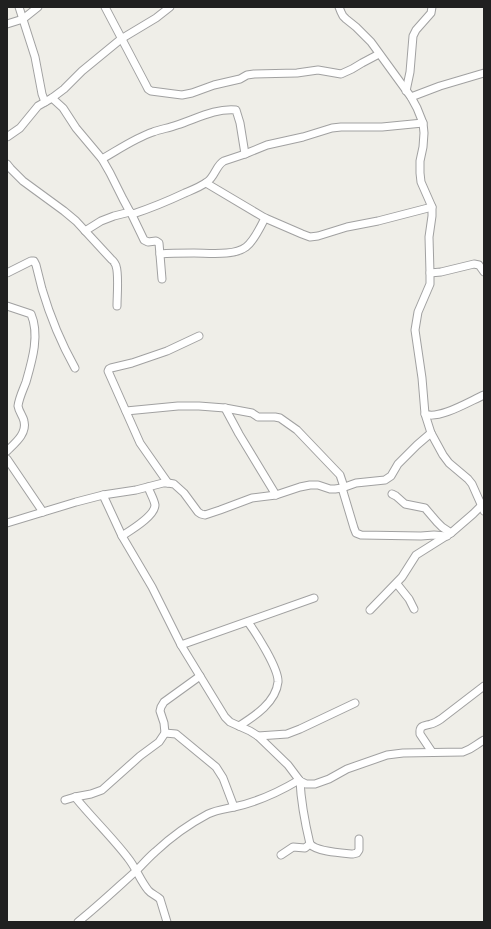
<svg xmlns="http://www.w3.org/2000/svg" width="491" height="929" viewBox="0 0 491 929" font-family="'Alegreya Sans',sans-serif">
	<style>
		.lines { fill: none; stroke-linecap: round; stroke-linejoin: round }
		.minor-casing { stroke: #a1a1a1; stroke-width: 9 }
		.minor { stroke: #fff; stroke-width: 7 }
	</style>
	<rect width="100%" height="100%" fill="#efeee8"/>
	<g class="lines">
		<g class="minor-casing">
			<g id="minor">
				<path d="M19,7L35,57L42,94L45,102"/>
				<path d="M105,7L146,85L148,89L151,91L174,94L182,95L192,93L214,85L240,79L247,75L254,74L297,73L318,70L341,74L352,69L362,63L379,54"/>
				<path d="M339,7L341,12L343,16L346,19L356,27L371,42L411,97L417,108L423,123L424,133L423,147L420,161V173L421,182L432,207V216L429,237L430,273V284L418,312L415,330L422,378L425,414L431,433L443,455L449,463L468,479L472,484L484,511"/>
				<path d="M23,19L38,7"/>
				<path d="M7,24L23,19"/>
				<path d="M406,91L410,72L413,36L416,30L431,13L432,7"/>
				<path d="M411,97L440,86L484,73"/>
				<path d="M52,98L63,108L76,128L102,159L110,173L123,199L130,212L133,214C151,208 168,201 185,193C192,190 200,187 207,182C215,177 216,165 224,161L245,154L267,145L303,137L332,128L341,127H382L423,123"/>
				<path d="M7,137L20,128L38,106L52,98L64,89L82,71L121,39L156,18L170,7"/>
				<path d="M102,159C118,150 135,138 153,132C161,129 169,128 177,125C196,119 215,108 236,110L240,123L245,154"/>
				<path d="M7,164L11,169L23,181L64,211L76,221L112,260C113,260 116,265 116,266C119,274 117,296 117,306"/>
				<path d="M206,183L265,218L302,234L310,237L318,236L347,227L378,221L432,207"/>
				<path d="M131,213L144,240L148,242L156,241L159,243L162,279"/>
				<path d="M85,231L101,221L114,216L130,212"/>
				<path d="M160,254C171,253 183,253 194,253C209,253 234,256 246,247C254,241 261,226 265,218"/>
				<path d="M7,273L31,261H34L36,265C38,273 40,281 42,289C50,316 61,343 75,368"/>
				<path d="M430,273L441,272L474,264L479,265L484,272"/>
				<path d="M7,306L31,314C40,335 32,361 26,382C23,390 19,398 18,406C19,412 23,416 24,421C27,434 15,443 7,451"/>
				<path d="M225,408L239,434L276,495"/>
				<path d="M126,411L178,406H199L225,408L252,413L258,417H275L280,418L297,430L340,475L344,487"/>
				<path d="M425,414C439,420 470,401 484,395"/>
				<path d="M7,459L43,512"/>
				<path d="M168,483L140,443L108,371L109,369L111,368L132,363L167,351L199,336"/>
				<path d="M342,488L354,528L356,533L361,535L421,536L434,535L447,536"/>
				<path d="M392,494L396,496L405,504L425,508L437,522L442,527L451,533"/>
				<path d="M103,495L122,536L152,587L181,645L225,717L230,722L250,731L258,736L288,765L300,781L306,784H315L329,779L347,769L387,755L403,753L463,752C473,749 475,745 484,740"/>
				<path d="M7,523L76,502L103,495L136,490L163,483H168L174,484L184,493L198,512L201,514L205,515L220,510L252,498L276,495L300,487L310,485H318L330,489H335L342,488L356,483L385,480L391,476L398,464L417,445L431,433"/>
				<path d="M122,536C131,530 155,516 155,505C154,499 150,493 148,487"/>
				<path d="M397,584L409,599L414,609"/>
				<path d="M370,610L402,577L416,555L451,533L473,514L484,503"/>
				<path d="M181,645L314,598"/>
				<path d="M239,726C255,716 276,702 278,682C279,669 256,633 248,622"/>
				<path d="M165,733L176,734L216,767L223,778L234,807"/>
				<path d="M258,736L287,734L300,729L355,703"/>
				<path d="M432,752L420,734C419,725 424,726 431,724C435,723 438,721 441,719L484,686"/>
				<path d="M300,781C301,802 305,823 310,844C317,852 342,853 353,854L357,853L359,850V839"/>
				<path d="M75,797C92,818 112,837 128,858C136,868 140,880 148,890C151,894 156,895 160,899L167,922"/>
				<path d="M65,800L75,797L91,794L102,790L140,756L159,742L165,733L164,723L160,711L161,707L164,702L200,676"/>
				<path d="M281,855L293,847L305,848L310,844"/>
				<path d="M78,922C98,906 117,888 136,871C142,865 148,858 155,852C171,837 189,824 208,814C216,810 225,809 234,807C257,802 279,792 299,780"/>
			</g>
		</g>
		<use href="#minor" class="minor"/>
	</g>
	<rect width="491" height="929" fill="none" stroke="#202020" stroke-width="16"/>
</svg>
